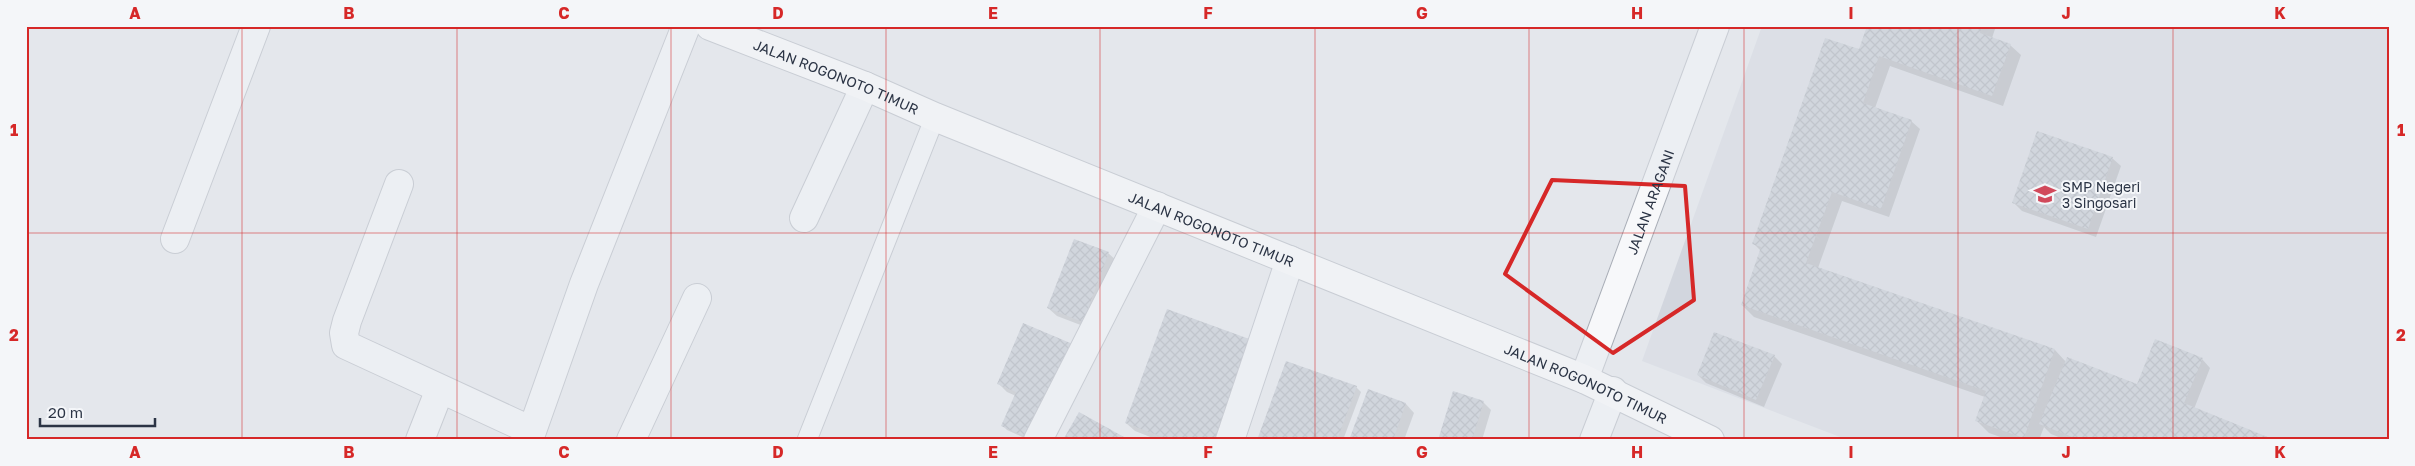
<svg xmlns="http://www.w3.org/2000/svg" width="2415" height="466" viewBox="0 0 2415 466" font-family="'Golos Text',sans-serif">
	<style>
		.built { fill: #d2d6de }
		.shadow { fill: #0003 }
		.building { fill: url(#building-cross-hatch) }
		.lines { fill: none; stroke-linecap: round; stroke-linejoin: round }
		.service-casing { stroke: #a9aeb7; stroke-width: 21 }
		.minor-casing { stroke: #a9aeb7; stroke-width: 30 }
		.secondary-casing { stroke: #a9aeb7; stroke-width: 30 }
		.service { stroke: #f7f8fa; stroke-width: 19 }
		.minor { stroke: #f7f8fa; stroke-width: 28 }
		.secondary { stroke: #fff; stroke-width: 28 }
		.marked { fill: none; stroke: #d62828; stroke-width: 4; stroke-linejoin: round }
		.grid { fill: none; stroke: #d62828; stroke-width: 1; stroke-opacity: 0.55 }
		.labels { text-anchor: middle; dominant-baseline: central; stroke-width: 4; stroke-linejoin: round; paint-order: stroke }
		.street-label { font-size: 14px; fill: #2b3445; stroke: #f4f6f9 }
		.poi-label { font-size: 14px; fill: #2b3445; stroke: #f4f6f9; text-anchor: start }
		.neatline { fill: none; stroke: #d62828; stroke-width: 2 }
		.grid-label { font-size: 16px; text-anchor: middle; font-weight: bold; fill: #d62828 }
	</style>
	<defs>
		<pattern id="building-cross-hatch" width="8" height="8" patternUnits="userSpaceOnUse" patternTransform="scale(1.25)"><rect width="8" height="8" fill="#bbc0ca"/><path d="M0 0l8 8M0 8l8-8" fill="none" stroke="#989da6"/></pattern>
	</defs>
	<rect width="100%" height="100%" fill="#e4e7ec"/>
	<path class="built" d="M1762,26H2389V440H1848L1642,361Z"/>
	<g class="shadow">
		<path d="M1868,26H1996L1992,38L2010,45L2021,55L2003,106L1890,66L1875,108L1911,121L1920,129L1889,217L1842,201L1818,268L2055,350L2066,362L2143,389L2202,359L2210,368L2194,409L2272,440H2066L2051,434L2044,427L2039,440H2009L1989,433L1977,421L1985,397L1754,317L1742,305L1761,251L1753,243L1860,51Z"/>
		<path d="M2112,158L2121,166L2096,237L2022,211L2014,203Z"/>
		<path d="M1108,253L1117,261L1091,329L1057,316L1048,308Z"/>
		<path d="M1024,325L1029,440L1007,430L1003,426L1016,396L1007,392L998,383Z"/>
		<path d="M1260,349L1227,440H1158L1135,431L1126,423Z"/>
		<path d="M1774,356L1782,364L1764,407L1706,383L1698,375Z"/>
		<path d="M1356,387L1361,392L1343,440H1258Z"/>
		<path d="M1368,391L1406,404L1414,413L1404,440H1350Z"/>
		<path d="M1483,402L1491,410L1482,440H1439Z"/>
	</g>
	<g class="building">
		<path d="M1867,26H1982L1980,33L2011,44L1992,96L1879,56L1863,103L1912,120L1881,209L1832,192L1806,263L2055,349L2024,438L1975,421L1986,391L1741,305L1761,247L1752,244L1825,38L1859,49Z"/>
		<path d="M2037,131L2113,157L2088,229L2012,203Z"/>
		<path d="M1074,239L1109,252L1083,322L1047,308Z"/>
		<path d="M1167,309L1252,340L1216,440H1171L1125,423Z"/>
		<path d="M1023,323L1075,345L1033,440L1001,426L1016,392L997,384Z"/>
		<path d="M1714,332L1775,355L1756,400L1697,375Z"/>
		<path d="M2155,339L2203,358L2184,403L2275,440H2080L2039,424L2067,357L2137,384Z"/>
		<path d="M1286,361L1357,386L1337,440H1257Z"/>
		<path d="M1368,389L1406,403L1393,440H1349Z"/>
		<path d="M1453,391L1484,401L1472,440H1438Z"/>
		<path d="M1079,412L1124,437L1122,440H1063Z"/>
	</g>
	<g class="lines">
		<g class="service-casing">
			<path id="service" d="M807,440L935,117"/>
		</g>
		<g class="minor-casing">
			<g id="minor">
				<path d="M399,184L347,321L344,333L346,345L532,431L584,284L686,26"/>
				<path d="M804,218L865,86"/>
				<path d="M175,239L256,26"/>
				<path id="s1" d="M1584,379L1715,26"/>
				<path d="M420,440L440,389"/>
				<path d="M631,440L697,298"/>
				<path d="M1038,440L1157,206"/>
				<path d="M1230,440L1290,260"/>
				<path d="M1594,440L1613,391"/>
			</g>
		</g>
		<g class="secondary-casing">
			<g id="secondary">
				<path id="s2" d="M710,26L865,86L935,117L1584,379L1710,440"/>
			</g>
		</g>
		<use href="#service" class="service"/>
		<use href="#minor" class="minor"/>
		<use href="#secondary" class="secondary"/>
	</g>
	<path d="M0 0H2415V466H0ZM1552,180L1685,186L1694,300L1613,353L1505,274Z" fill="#e4e7ec" fill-opacity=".55" fill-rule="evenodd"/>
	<path class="marked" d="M1552,180L1685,186L1694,300L1613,353L1505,274Z"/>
	<path class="grid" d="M242,26V440M457,26V440M671,26V440M886,26V440M1100,26V440M1315,26V440M1529,26V440M1744,26V440M1958,26V440M2173,26V440M26,233H2389"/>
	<defs>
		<g id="school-bare" transform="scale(1.725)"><path d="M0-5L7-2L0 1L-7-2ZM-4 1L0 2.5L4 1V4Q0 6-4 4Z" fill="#d1495b" stroke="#f4f6f9" stroke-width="2.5" paint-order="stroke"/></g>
	</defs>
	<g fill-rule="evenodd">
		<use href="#school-bare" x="2045" y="194"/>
	</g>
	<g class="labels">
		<g class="street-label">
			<text stroke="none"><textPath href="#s2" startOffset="136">JALAN ROGONOTO TIMUR</textPath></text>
			<text stroke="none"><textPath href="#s1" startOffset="189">JALAN ARAGANI</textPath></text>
			<text stroke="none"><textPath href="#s2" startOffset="541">JALAN ROGONOTO TIMUR</textPath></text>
			<text stroke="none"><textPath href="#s2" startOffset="946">JALAN ROGONOTO TIMUR</textPath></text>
		</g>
		<g class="poi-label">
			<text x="2062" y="186">SMP Negeri<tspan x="2062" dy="16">3 Singosari</tspan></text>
		</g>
	</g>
	<rect width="2415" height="466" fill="none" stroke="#f4f6f9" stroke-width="55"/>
	<path d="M40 418v8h115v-8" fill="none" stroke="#2b3445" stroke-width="2.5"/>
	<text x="48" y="418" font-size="15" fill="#2b3445" stroke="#f4f6f9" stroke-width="4" paint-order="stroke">20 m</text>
	<rect x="28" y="28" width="2360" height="410" class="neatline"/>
	<g class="grid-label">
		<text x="135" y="19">A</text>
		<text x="349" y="19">B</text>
		<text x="564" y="19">C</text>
		<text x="778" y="19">D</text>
		<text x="993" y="19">E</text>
		<text x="1208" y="19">F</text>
		<text x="1422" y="19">G</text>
		<text x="1637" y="19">H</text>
		<text x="1851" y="19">I</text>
		<text x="2066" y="19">J</text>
		<text x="2280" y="19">K</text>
		<text x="14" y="136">1</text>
		<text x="2401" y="136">1</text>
		<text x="14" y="341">2</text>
		<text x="2401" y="341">2</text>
		<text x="135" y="458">A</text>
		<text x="349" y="458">B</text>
		<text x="564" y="458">C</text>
		<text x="778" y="458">D</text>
		<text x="993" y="458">E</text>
		<text x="1208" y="458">F</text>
		<text x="1422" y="458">G</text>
		<text x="1637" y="458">H</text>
		<text x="1851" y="458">I</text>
		<text x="2066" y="458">J</text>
		<text x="2280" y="458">K</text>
	</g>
</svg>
